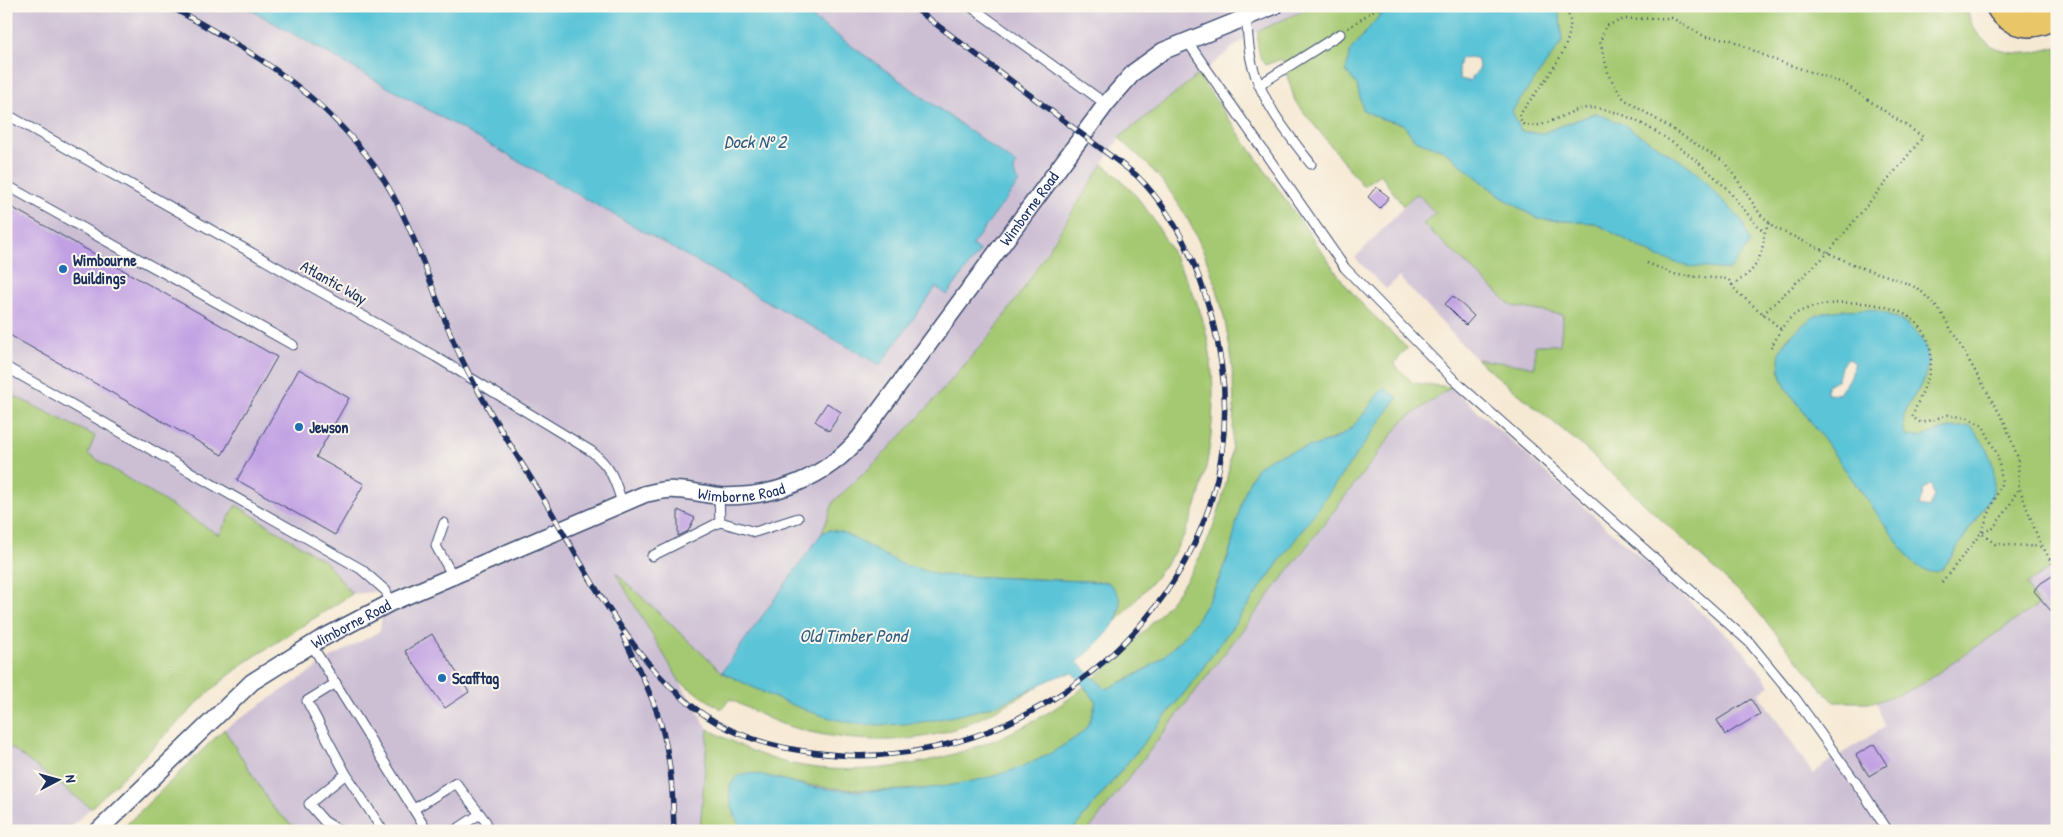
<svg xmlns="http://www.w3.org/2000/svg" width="2063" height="837" viewBox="0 0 2063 837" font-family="'Patrick Hand',sans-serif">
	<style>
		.industrial { fill: #ccbfd4 }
		.green { fill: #a5c972; stroke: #607c68; fill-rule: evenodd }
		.water { fill: #5bc4d7; stroke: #3b7a9a; fill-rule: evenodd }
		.building { fill: #c1a1e3 }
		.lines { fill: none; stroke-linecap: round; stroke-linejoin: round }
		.lane-casing { stroke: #3c4b70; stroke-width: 11 }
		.street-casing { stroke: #3c4b70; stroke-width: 19 }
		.primary-casing { stroke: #3c4b70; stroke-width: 29 }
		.path { stroke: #3c4b70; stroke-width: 2.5; stroke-dasharray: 1 4; stroke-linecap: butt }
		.lane { stroke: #fff; stroke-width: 9 }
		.street { stroke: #fff; stroke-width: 16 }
		.primary { stroke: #e9c769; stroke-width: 26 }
		.rail-casing { stroke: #1b2f5e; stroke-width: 5.5 }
		.rail { stroke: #fbf7ec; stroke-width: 4; stroke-dasharray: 11; stroke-linecap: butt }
		.poi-dot { fill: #1f6fb2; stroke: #fbf7ec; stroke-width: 2 }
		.labels { text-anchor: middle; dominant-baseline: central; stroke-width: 4; stroke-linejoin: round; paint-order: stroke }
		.street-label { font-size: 16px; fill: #1b2f5e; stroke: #fbf7ec }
		.poi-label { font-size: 16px; font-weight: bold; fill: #1b2f5e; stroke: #fbf7ec; text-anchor: start }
		.water-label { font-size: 18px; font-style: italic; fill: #2e5c82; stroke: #fbf7ec }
	</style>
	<rect width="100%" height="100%" fill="#fbf7ec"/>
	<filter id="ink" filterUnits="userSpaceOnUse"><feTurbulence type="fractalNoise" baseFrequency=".02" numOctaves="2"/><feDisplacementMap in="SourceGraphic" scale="10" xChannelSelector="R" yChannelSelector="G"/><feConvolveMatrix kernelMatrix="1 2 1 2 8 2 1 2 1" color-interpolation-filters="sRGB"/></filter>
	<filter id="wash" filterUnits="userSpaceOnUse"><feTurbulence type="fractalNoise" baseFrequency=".0096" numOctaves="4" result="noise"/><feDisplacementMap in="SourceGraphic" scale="20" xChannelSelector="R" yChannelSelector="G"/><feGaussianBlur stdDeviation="1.12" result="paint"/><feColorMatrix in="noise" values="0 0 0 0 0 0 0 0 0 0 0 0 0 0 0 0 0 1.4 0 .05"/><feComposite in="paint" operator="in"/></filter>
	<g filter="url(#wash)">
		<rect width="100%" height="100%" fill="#f6e9d4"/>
		<g class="industrial">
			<path d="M6,6H244L880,365L936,287L947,295L979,251L972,245L1019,182L1016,178L1014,169L1016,164L796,6H1314L1258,31L1235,46L1119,139L997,327L921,415L874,464L834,501L822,533L722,672L616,574L708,729L700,831L297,830L273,808L224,729L334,656L380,631L385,591L352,594L246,662L211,690L67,831H6Z"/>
			<path d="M1417,193L1436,213L1423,223L1512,306L1563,315L1560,346L1535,367L1476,359L1399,277L1386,289L1355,258Z"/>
			<path d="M1451,387L1744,651L1770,685L1759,694L1813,774L1828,762L1885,727L1876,702L1896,696L2038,606L2026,584L2057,564V831H1088L1403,421Z"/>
		</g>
		<g class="green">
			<path d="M1314,6H1400L1380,15L1346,71L1357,85L1363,110L1379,118L1403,124L1415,139L1443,150L1500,196L1538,219L1595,223L1656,256L1596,113L1540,134L1521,131L1511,111L1562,42L1560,16L1552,6H1967C1970,37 1996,56 2026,53C2036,53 2047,49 2057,47V564L2026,584L2038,605L1917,687L1876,702H1835L1825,693L1749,601L1580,444L1476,359L1535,367V345H1560L1563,315L1512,306L1423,224L1435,213L1417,193L1403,206L1380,174L1363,186L1295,101L1282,59L1265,65C1257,53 1257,44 1258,31ZM1868,309L1896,317L1907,324L1919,389L1908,404L1901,423L1906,436L1919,437L1950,428L1992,495L1942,570L1912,561L1785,386L1779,370L1784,342L1791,335L1819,315Z"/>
			<path d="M1198,75L1344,283L1362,304L1407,348L1394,364L1413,383L1451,387L1403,421L1088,831H1072L1189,687L1397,397L1342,435L1255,472C1244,498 1238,525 1229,552C1216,592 1191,638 1156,662C1141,673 1123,681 1106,690L1094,678C1134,643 1172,608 1198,560C1257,453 1240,287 1169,190C1155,170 1137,154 1119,138Z"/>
			<path d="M1103,164C1137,192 1151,213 1172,252C1183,273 1195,295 1202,317C1221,379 1214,463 1190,522C1175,560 1143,592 1116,622L1120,610L1107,582L939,575L899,564L830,530L822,533L834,501L874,464L921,415L997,327L1025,286Z"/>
			<path d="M6,392L95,436L88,454L219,535L236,505L326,562L352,594L246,662L211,690L91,808L6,744Z"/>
			<path d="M615,572L722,672L775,698L840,720L943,718L1000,703L1038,687C1007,704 975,724 941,733C895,746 827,740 782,724C764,717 747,708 730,699L721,709L680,682Z"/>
			<path d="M1084,687L1096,701C1094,709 1092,719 1087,726C1082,735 1069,742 1061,747C981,801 843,798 754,774L734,817L744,831H700L708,729C735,743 762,758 792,764C889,784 1009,749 1084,687Z"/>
			<path d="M224,729L273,808L299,831H120Z"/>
		</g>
		<g class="water">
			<path d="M244,6H796L1016,164C1013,171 1014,177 1019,182L972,245L980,251L947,295L936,287L880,365Z"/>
			<path d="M1400,6H1552L1560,16L1562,42L1512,111L1521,131L1540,134L1596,113L1624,125L1692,168L1742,221L1750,243L1730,270L1686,266L1656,256L1595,223L1538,219L1500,196L1443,150L1415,140L1403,124L1379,118L1363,110L1357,85L1346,71L1350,51L1380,15ZM1469,57L1478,60L1479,69L1469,81L1460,79L1458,69L1460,59Z"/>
			<path d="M1868,309C1900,315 1938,337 1925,376C1917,399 1896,409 1906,436L1919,437L1950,428L1971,426C1988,448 1999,466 1992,495L1947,563C1936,578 1925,572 1912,562L1785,386C1776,361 1776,349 1796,331C1803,325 1810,318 1818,315C1832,309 1852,310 1868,309ZM1848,358L1855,363L1849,378L1839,394L1827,393V385L1838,379L1841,366ZM1931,484L1934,496L1929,508L1919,506L1924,489Z"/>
			<path d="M1383,388L1398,397L1189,687L1072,831H744C735,818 720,788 738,776C751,767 795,785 811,787C889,798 998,789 1064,745C1072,740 1083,734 1087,726C1092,718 1094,709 1096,701L1073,673C1052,674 1019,698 996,705C953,718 906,728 861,724C815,719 762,692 722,672L822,533L830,530L842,532L899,563L939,575L1107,582C1142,608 1098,644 1077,662L1106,689C1124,681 1143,673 1159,660C1193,633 1219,589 1231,547C1237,524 1241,492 1255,471C1270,449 1314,451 1340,436C1358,426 1370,404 1383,388Z"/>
		</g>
		<g id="blocks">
			<g class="building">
				<path d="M1376,187L1389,197L1380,208L1368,197Z"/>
				<path d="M6,204L277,357L222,455L6,333Z"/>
				<path d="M1453,296L1474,316L1466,325L1445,304Z"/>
				<path d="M299,369L349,398L316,457L364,484L335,535L237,480Z"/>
				<path d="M827,403L841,412L829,431L815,421Z"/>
				<path d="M678,510L695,518L688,531L678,536Z"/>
				<path d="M2057,573V618L2034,591L2038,585Z"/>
				<path d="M432,634L469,692L445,708L405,651Z"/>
				<path d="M1751,699L1760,714L1725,735L1717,720Z"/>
				<path d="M1874,744L1887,765L1869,776L1856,755Z"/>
			</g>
		</g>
	</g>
	<g filter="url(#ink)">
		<use href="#blocks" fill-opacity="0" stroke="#3c4b70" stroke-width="1"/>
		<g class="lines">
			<g class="lane-casing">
				<g id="lane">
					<path d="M970,6L1106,104"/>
					<path d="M1246,17C1248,32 1248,49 1252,64C1262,102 1287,133 1311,164"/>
					<path d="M1187,41L1345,268L1454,380L1749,642L1795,698L1864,794L1888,831"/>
					<path d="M1259,85L1340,34"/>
					<path d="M6,114L436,357L591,451C611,467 614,478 622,502"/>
					<path d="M6,185L293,345"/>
					<path d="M6,367L361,569L386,591L390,603"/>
					<path d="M720,522L755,532L798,518"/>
					<path d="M444,523L436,546L454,578"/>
					<path d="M652,556L720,522L719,496"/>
					<path d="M311,644L427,831"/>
					<path d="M336,683L307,701L346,774L309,804L324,821L340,831"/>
					<path d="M346,774L383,831"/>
					<path d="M414,809L456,783L486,822V831"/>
					<path d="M454,831L480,814"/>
				</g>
			</g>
			<g class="street-casing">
				<g id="street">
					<path id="s1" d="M98,831L252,682L319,640L390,603L645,494C655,492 665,489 675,490C690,490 706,495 721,496C774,498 826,478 860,437L1106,104L1134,72L1163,51L1274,6"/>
				</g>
			</g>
			<g class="primary-casing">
				<path id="primary" d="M1999,6C2011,27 2040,29 2057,12"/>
			</g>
			<g class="path">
				<path d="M1564,6C1588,38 1535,90 1519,116L1523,124C1547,132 1567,107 1591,108C1634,108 1697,158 1726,188C1739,202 1749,218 1763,231"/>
				<path d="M1348,28L1380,6"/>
				<path d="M1647,263L1677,275L1728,279L1736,291L1781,329C1787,321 1792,315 1801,311C1838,296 1921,297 1930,348C1935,373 1920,394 1912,417L1921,423L1948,415L1968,418L1983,426L1998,456L2002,482L1981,533L1995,544L2043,547"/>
				<path d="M1732,285C1748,275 1757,269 1762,249C1765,238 1762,232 1770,223"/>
				<path d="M1763,314L1828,253L1923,137L1843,83L1772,59L1729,39L1706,37L1672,18L1624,19L1606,26L1600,42L1609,76L1624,99L1726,163L1760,214L1775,228L1859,267L1897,279L1919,289L1941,312L2004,421L2018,458L2019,487L2038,538L2057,572"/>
				<path d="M1771,348L1781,329"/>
				<path d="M1942,582L1981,533L1993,528L2007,510L2019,487"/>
				<path d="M2053,636L2057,633"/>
			</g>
			<use href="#lane" class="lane"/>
			<use href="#street" class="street"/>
			<use href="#primary" class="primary"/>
			<g class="rail-casing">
				<g id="rail">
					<path d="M169,6C252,51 319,90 376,168C412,219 429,283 453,340C480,402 518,455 552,513C595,587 648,691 729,729C765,746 800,752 839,755C1000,765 1162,656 1211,501C1230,440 1228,376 1211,315C1197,263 1175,213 1136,175L912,6"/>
					<path d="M623,636C637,666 653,696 662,728C671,761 673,796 674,831"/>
				</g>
			</g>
			<use href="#rail" class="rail"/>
		</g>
	</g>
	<g class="poi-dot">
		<circle cx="63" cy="269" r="5"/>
		<circle cx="299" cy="427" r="5"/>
		<circle cx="442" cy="678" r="5"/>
	</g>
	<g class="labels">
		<g class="street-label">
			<text stroke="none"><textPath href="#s1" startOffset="1168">Wimborne Road</textPath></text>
			<text transform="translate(334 282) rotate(29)">Atlantic Way</text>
			<text stroke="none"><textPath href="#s1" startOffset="748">Wimborne Road</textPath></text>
			<text stroke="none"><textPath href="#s1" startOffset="329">Wimborne Road</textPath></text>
		</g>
		<g class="poi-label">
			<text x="73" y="260">Wimbourne<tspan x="73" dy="18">Buildings</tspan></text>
			<text x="309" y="427">Jewson</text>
			<text x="452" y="678">Scafftag</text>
		</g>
		<g class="water-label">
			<text x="755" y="141">Dock Nº 2</text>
			<text x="853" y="635">Old Timber Pond</text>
		</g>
	</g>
	<rect width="2063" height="837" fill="none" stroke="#fbf7ec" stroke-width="25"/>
	<g transform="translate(58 780) rotate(84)" stroke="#fbf7ec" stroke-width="4" paint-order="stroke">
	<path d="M0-4L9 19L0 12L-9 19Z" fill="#1b2f5e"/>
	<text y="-8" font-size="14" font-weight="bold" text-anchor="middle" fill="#1b2f5e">N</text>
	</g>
</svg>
